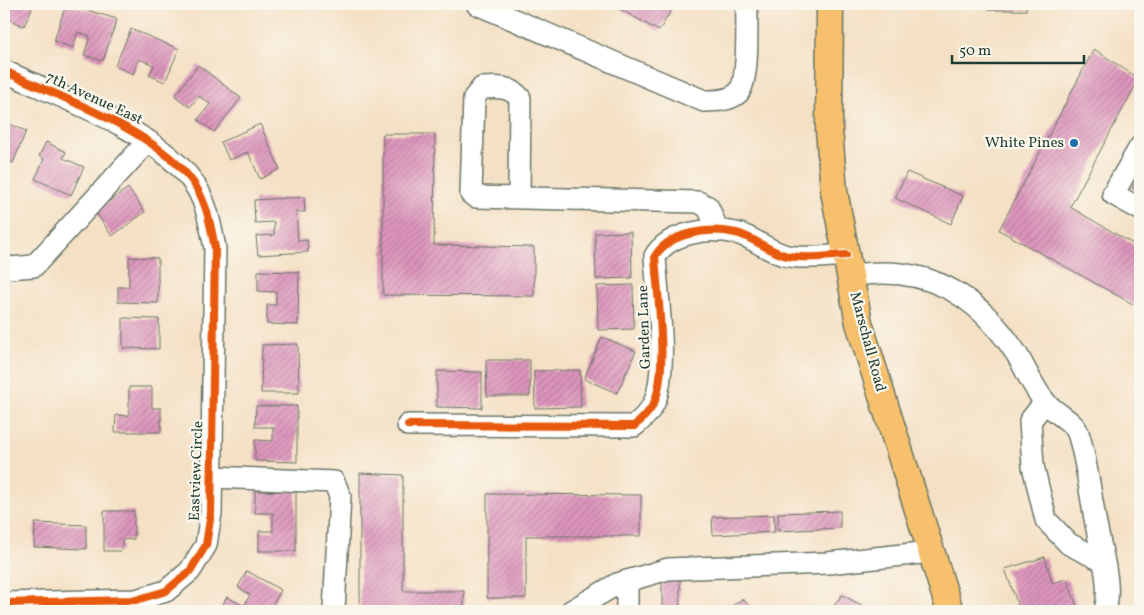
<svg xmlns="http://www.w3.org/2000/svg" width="1144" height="615" viewBox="0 0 1144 615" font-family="Vollkorn,serif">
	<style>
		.building { fill: url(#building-hatch) }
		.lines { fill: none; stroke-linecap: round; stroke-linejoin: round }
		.minor-casing { stroke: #6a7666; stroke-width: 24 }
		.major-casing { stroke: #6a7666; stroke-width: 29 }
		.minor { stroke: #fff; stroke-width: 21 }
		.major { stroke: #f7c06c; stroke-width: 26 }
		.cycleway-casing { stroke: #fbf7ec; stroke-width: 11 }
		.cycleway { stroke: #e8590c; stroke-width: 8 }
		.poi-dot { fill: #1f6fb2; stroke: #fbf7ec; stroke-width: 2 }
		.labels { text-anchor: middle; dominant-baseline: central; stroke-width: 4.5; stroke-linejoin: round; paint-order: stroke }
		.street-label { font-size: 15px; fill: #1f3d34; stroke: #fbf7ec }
		.poi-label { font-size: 15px; fill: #1f3d34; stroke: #fbf7ec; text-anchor: end }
	</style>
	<defs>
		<pattern id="building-hatch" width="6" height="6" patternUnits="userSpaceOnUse" patternTransform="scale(1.25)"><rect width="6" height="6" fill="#dd94bc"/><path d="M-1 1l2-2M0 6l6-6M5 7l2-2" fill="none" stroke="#b37a9a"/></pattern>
	</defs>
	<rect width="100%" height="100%" fill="#fbf7ec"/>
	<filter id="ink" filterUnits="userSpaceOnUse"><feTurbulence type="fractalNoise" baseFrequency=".02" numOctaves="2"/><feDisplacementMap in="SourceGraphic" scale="10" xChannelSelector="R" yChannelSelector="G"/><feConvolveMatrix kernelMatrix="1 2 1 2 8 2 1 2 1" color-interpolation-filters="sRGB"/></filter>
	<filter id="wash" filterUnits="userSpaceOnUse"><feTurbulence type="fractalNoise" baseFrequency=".0096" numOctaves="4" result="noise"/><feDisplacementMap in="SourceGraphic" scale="20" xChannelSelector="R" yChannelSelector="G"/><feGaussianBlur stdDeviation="1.12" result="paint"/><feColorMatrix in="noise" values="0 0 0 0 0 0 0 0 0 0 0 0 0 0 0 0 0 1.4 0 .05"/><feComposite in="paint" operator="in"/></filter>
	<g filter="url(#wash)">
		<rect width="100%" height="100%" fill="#f4e0c4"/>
		<g id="blocks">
			<g class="building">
				<path d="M4,4L33,6L24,26L4,17Z"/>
				<path d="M66,4L117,19L103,61L84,55L90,36L78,32L73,48L54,41Z"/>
				<path d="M611,4H675L659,31Z"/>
				<rect x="989" y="4" width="37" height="6"/>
				<path d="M131,29L179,49L165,82L149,75L154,65L139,59L133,74L115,66Z"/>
				<path d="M1094,49L1139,79L1070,207L1140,248V308L999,230Z"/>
				<path d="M198,65L241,98L214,132L198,120L210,104L199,96L190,107L175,96Z"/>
				<path d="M4,122L26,131L13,163L4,160Z"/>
				<path d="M260,124L280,169L260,179L248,152L229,160L221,142Z"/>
				<path d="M383,134H435L434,245L534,247V296L383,295Z"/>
				<path d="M46,142L66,152L63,158L84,167L71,195L35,179L44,159L39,156Z"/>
				<path d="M907,172L963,196L951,224L895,198Z"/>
				<path d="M1140,173V192L1132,188Z"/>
				<path d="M128,188L145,212L112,236L95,211Z"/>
				<path d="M304,197L305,212H296L298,241L307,240L308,252L258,255L256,236L274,235V222L255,223L254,200Z"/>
				<path d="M631,232L632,278L596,279L595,233Z"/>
				<path d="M129,257L158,258V303L118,302V287H129Z"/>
				<path d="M258,271L299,272L298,325L267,324V305H276V292L258,291Z"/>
				<path d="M633,285L634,329L598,330L597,286Z"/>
				<path d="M123,318L159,319V349L123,348Z"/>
				<path d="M602,337L636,351L617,393L584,379Z"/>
				<path d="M298,344L299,393H261L262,345Z"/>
				<path d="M486,360H530V396H487Z"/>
				<path d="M580,370L581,407L535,408L534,371Z"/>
				<path d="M437,371L482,372V408L437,407Z"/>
				<path d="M129,387H152V408H161V432H115L116,415L129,416Z"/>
				<path d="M256,406H297V462L255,461V440L273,441V427H255Z"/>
				<path d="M360,473L403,475V591H464V611H360Z"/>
				<path d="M255,491H296V551H259V531H273V513H255Z"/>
				<path d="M487,494L641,495V536H526V598H487Z"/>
				<path d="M104,511H134V539L122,540V551H104Z"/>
				<path d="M840,511V528L778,531V513Z"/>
				<path d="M774,515L775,532L713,535L712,517Z"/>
				<path d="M35,523L86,525V549L34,547Z"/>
				<path d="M1045,557L1052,583L1067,579L1078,609L1069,611H1020L1005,569Z"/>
				<path d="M247,571L281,590L269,611H219L227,597L244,606L250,595L238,587Z"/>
				<rect x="662" y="576" width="18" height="35"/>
				<path d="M842,595L873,611H830Z"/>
				<path d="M742,599L756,611H725Z"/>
			</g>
		</g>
	</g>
	<g filter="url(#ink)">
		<use href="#blocks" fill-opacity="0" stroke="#6a7666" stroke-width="1"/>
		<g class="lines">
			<g class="minor-casing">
				<g id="minor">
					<path d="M477,4L704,101C715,101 729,101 738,93C750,80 746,23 747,4"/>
					<path d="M4,71C60,97 151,129 189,177C206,197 210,223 215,248L211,513L206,545L190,571L166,591L136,600L4,603"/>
					<path d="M1140,147L1113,194L1140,209"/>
					<path d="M519,197L520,98C510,86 497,87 482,88L474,98L471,194L476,197L698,202L708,207L718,231"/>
					<path d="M4,265L9,268L34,266L148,141"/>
					<path d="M850,276C923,263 976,292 1016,353C1026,369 1033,388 1045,402C1053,412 1074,421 1078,433C1087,460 1091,501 1097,529C1102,555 1112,586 1105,611"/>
					<path d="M1045,402L1030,421L1033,466L1046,520L1069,544L1103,561"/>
					<path d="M408,425L634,426C643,419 649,413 654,403C669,368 657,295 655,256C670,232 709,227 736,233C754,237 770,253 788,256C807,259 828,256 846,255"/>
					<path d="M211,477L334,482L340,496L334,611"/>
					<path d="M627,581V611"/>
					<path d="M571,611L617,584L668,569L828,563L931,552"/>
				</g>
			</g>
			<g class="major-casing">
				<path id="major" d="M830,4L829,130L834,191L859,323L950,611"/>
			</g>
			<use href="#minor" class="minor"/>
			<use href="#major" class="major"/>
			<g class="cycleway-casing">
				<g id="cycleway">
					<path d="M4,71C60,97 151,129 189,177C206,197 210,223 215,248L211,513L206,545L190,571L166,591L136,600L4,603"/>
					<path d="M408,425L634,426C643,419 649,413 654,403C669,368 657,295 655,256C670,232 709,227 736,233C754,237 770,253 788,256C807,259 828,256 846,255"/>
				</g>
			</g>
			<use href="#cycleway" class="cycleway"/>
		</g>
	</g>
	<circle class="poi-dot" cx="1074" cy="143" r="5"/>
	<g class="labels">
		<g class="street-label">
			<text transform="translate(94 99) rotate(25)">7th Avenue East</text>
			<text transform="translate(645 327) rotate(-92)">Garden Lane</text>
			<text transform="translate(867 342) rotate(75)">Marschall Road</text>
			<text transform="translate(197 471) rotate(-88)">Eastview Circle</text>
		</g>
		<g class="poi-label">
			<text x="1064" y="143">White Pines</text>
		</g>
	</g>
	<rect width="1144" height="615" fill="none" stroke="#fbf7ec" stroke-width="20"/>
	<path d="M952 55v8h132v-8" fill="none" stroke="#1f3d34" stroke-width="2.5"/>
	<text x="959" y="55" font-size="15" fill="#1f3d34" stroke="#fbf7ec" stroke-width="4" paint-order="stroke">50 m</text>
</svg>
